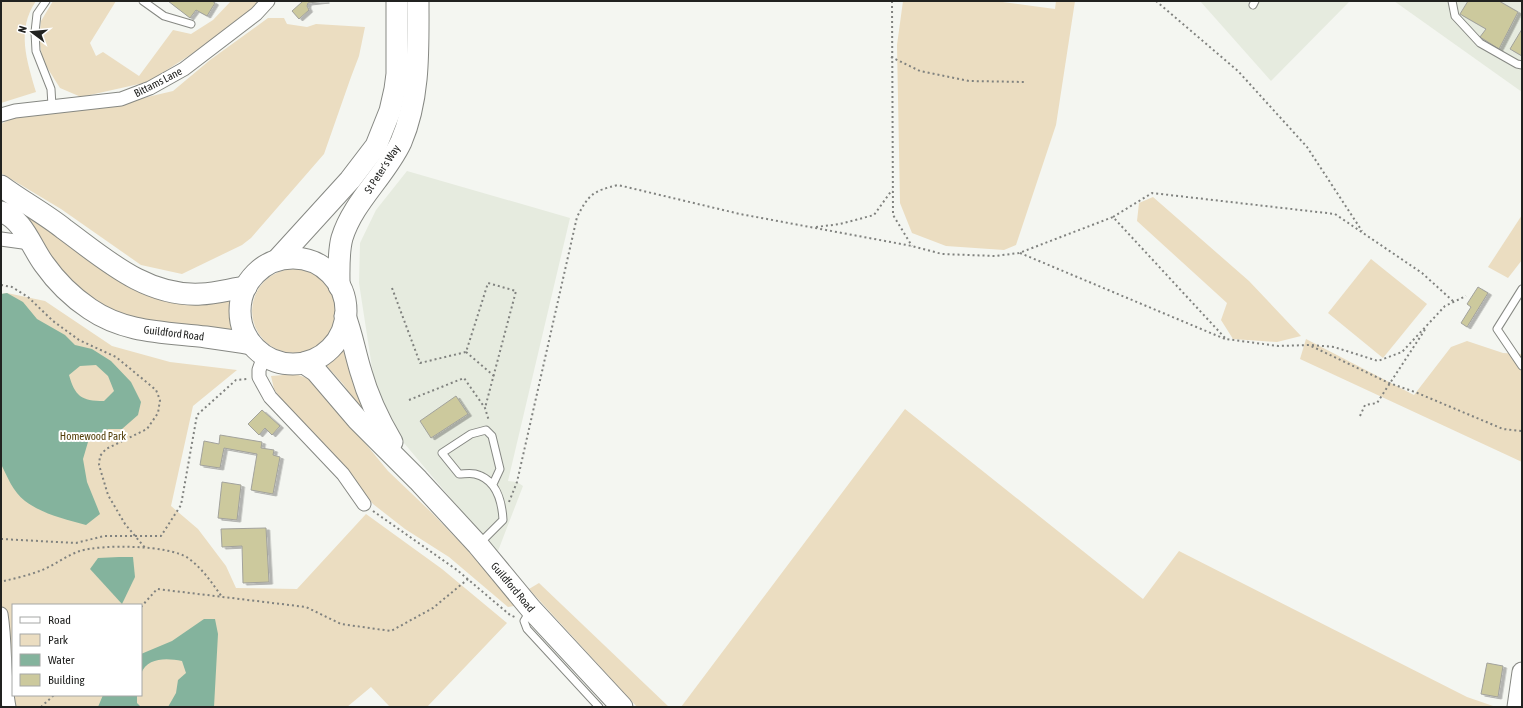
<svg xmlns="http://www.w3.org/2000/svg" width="1523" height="708" viewBox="0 0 1523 708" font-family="'Asap Condensed',sans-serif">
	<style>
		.built { fill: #e6ebdf }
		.green { fill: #ebddc1; fill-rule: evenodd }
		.water { fill: #84b39d; fill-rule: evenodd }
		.building { fill: #ccc99d; stroke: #a2a29c; filter: url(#shadow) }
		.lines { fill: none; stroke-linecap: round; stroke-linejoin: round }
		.lane-casing { stroke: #868883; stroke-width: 9 }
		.street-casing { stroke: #868883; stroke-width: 15 }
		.secondary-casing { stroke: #868883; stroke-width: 21 }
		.primary-casing { stroke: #868883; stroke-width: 23 }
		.path { stroke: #80827f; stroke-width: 2; stroke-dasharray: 2 3; stroke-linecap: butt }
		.lane { stroke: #fff; stroke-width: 7 }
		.street { stroke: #fff; stroke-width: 13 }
		.secondary { stroke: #fff; stroke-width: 19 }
		.primary { stroke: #fff; stroke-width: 21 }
		.labels { text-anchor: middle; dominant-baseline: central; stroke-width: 4; stroke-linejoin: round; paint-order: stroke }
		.street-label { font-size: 11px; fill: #212220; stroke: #fff }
		.park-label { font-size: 11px; fill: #533e09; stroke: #fff }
	</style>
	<defs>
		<filter id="shadow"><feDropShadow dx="3.5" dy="2" stdDeviation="0" flood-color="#0004"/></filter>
	</defs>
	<rect width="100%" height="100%" fill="#f4f6f1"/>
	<g class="built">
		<path d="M1200,1H1350L1271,81Z"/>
		<path d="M1394,1H1522V92Z"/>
		<path d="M407,171L570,218L508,481L517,482L523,486L498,551L485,539L393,430L375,387L359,283L360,243L376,210Z"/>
	</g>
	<g class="green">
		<path d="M1,1H36C16,30 27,61 36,92L1,103Z"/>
		<path d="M53,1H116L90,43L96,56L103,52L139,76L173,30L191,34L213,20L231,1H261L212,41L148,82L81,97L60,88L43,61L39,39L41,21Z"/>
		<path d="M903,1H995L1055,9L1056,1H1075L1056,125L1016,245L1004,250L946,246L912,233L900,203L897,45Z"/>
		<path d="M268,18H284L287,24L307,27L316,24L365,27L359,56L351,77L324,154L251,238L242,245L182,274L141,265L61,209L1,173V124L20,114L105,107L173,91L210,60Z"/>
		<path d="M1,194L70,245L148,296L191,304H211L236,297L237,330L241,336L160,325L111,310L76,286L1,202Z"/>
		<path d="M1153,197L1249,281L1301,336L1277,342L1233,339L1221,320L1227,303L1137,221L1139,203Z"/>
		<path d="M1522,215V260L1508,278L1488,267Z"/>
		<path d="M1371,259L1427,304L1383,358L1328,313Z"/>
		<circle cx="294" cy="311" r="42"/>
		<path d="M7,293L45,301L112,346L170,362L237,370L193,406L171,506L198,529L226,566L236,588L297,589L366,514L442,569L507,623L427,707H390L371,687L347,707H1V294ZM13,605H141V695H13Z"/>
		<path d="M1306,339L1414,395L1451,347L1467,341L1503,353L1522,354V462L1300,359Z"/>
		<path d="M347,343L367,418L343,384L325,364L338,356Z"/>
		<path d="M296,374L314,381L388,471L432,513L520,605L508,607L449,557L405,529L373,504L345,468L284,404L274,389L271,376Z"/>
		<path d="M905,409L1143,599L1179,551L1467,697L1496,707H681Z"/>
		<path d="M539,583L669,707H637L529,589Z"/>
	</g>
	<g class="water">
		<path d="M7,293L23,302L37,319L65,335L75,345L92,349L111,361L131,382L141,402L138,415L122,429H108L88,442L83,459L87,482L100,514L86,525C65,519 42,514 25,501C13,492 7,476 1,464V294ZM96,365L108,376L114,391L104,401C81,401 75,396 69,375L80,366Z"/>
		<path d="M119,557H133L135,577L122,604L90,569L98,558Z"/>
		<path d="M204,619H215L218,634L214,707H168L176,693L178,680L186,673L182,661C167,658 147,657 141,674V654L172,641Z"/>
		<path d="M103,695H137V703L141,707H98Z"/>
	</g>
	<g class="building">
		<path d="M168,1H212L215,3L207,16L196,10L190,18Z"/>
		<path d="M300,1H326L308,3L307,6L309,10L299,19L292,11L302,2Z"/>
		<path d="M1468,1H1499L1518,12L1499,49L1480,37L1486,29L1460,14Z"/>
		<path d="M1522,29V56L1510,49Z"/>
		<path d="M1478,287L1488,293L1467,327L1461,323L1471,307L1467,304Z"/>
		<path d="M456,396L468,414L431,438L420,421Z"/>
		<path d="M262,410L280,426L272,435L265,428L259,435L248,424Z"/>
		<path d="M220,435L262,442L261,448L274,450L273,455L280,457L273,494L251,490L257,454L224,448L220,468L200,465L204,441L219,444Z"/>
		<path d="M222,482L241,485L237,520L218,518Z"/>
		<path d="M266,528L269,582L243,583L242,546L222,547L221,529Z"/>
		<path d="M1487,663L1503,666L1498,697L1481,694Z"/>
	</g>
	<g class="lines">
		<g class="lane-casing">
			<g id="lane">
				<path d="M46,1L37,14L35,32L36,51L51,89L52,106"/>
				<path d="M143,1L164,16L191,24"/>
				<path d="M1452,1L1455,16L1480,43L1517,64L1522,65"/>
				<path d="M1253,5L1255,1"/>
				<path d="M1522,289L1497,329L1522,366"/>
				<path d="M480,543L503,520C502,501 496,479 475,474C470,473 464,474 459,474L442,453L471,434L486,430L492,436L500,469L493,484"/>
				<path d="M530,611L524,621L527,629L599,707"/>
			</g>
		</g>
		<g class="street-casing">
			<g id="street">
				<path d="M1,115L15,111L121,99L150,88L184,69L256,14L268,1"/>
				<path d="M1,239L30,243"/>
				<path d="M264,356L259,370V377L270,397L343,474L364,504"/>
				<path d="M1,614C6,645 3,676 9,707"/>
			</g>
		</g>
		<g class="secondary-casing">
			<path id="secondary" d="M1517,707L1522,672"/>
		</g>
		<g class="primary-casing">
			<g id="primary">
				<path d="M1,186C21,201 44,213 64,229C105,259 146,297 201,294C216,294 231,289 246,287"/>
				<path d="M1,212C22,217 32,248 44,264C56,281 72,297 90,309C125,333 165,332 206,337C221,339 236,341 251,344"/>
				<circle cx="293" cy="311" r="53"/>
				<path d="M278,259L350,180L376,146L390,111L395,89L397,74V1"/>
				<path d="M339,286C339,270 338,253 342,238C353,202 385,176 401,142C420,98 418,48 418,1"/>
				<path d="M345,316C352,334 355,353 361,372C368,397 379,420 392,442"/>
				<path d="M304,363L316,371L357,419L418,480L478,545L531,609L622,707"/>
			</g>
		</g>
		<g class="path">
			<path d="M892,1L893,215L912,246"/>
			<path d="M1156,1L1238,71L1307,147L1362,231"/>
			<path d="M891,57L920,71L969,81L1025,82"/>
			<path d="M1113,217L1152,193L1335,214L1422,273L1454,302"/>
			<path d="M816,227L840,224L874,215L892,190"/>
			<path d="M1020,253L1225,339"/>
			<path d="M1,285L12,287L28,297L53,321L79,340L116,357L156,390L160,400L158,413L147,429L106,449L100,456L99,465L108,495L125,524L146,549"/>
			<path d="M392,288L420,363L466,352L488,283L516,291L485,408"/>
			<path d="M1312,345L1334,347L1378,361L1402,352L1445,306L1466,296"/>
			<path d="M466,352L494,376"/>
			<path d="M409,400L464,378L485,408L489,421"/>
			<path d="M1360,416L1365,405L1377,403L1426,328"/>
			<path d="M509,502L517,482L577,217C589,194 593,191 618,185L740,214L912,246L942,254L995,256L1019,253L1113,217L1226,339L1278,346L1309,345L1389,383L1415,392L1503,429L1522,431"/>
			<path d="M373,511L457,570L510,615L517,618"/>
			<path d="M1,539L76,543L104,536H161L181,505L197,415L236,380L247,379"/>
			<path d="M4,581C16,578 30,575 42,570C55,565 67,555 80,551C102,544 169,545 188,558C203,569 212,583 222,597"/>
			<path d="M141,607L157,589L306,607L341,624L391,631L433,608L468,579"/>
			<path d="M41,707L54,695"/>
		</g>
		<use href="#lane" class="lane"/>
		<use href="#street" class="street"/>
		<use href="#secondary" class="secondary"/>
		<use href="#primary" class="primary"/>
	</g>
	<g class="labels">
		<g class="street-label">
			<text transform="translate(158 82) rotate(-27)">Bittams Lane</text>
			<text transform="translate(382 169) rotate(-57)">St Peter's Way</text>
			<text transform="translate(174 333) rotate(7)">Guildford Road</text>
			<text transform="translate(513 587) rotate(50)">Guildford Road</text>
		</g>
		<g class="park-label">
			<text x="93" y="436">Homewood Park</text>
		</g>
	</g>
	<rect width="1523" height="708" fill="none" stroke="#212220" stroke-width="4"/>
	<rect x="12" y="604" width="130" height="92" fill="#ffffff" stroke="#a6a7a6"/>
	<rect x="20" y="617" width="20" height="6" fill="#ffffff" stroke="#a6a7a6"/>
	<text x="48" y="624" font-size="12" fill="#212220">Road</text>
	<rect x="20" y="634" width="20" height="12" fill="#ebddc1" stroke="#a6a7a6"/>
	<text x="48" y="644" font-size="12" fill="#212220">Park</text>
	<rect x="20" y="654" width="20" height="12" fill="#84b39d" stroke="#a6a7a6"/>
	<text x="48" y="664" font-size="12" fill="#212220">Water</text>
	<rect x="20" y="674" width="20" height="12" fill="#ccc99d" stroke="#a6a7a6"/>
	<text x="48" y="684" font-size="12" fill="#212220">Building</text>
	<g transform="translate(32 32) rotate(286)" stroke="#ffffff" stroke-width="3" paint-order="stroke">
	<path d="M0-3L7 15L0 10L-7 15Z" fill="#212220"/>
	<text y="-6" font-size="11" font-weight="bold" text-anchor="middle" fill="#212220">N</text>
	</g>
</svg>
